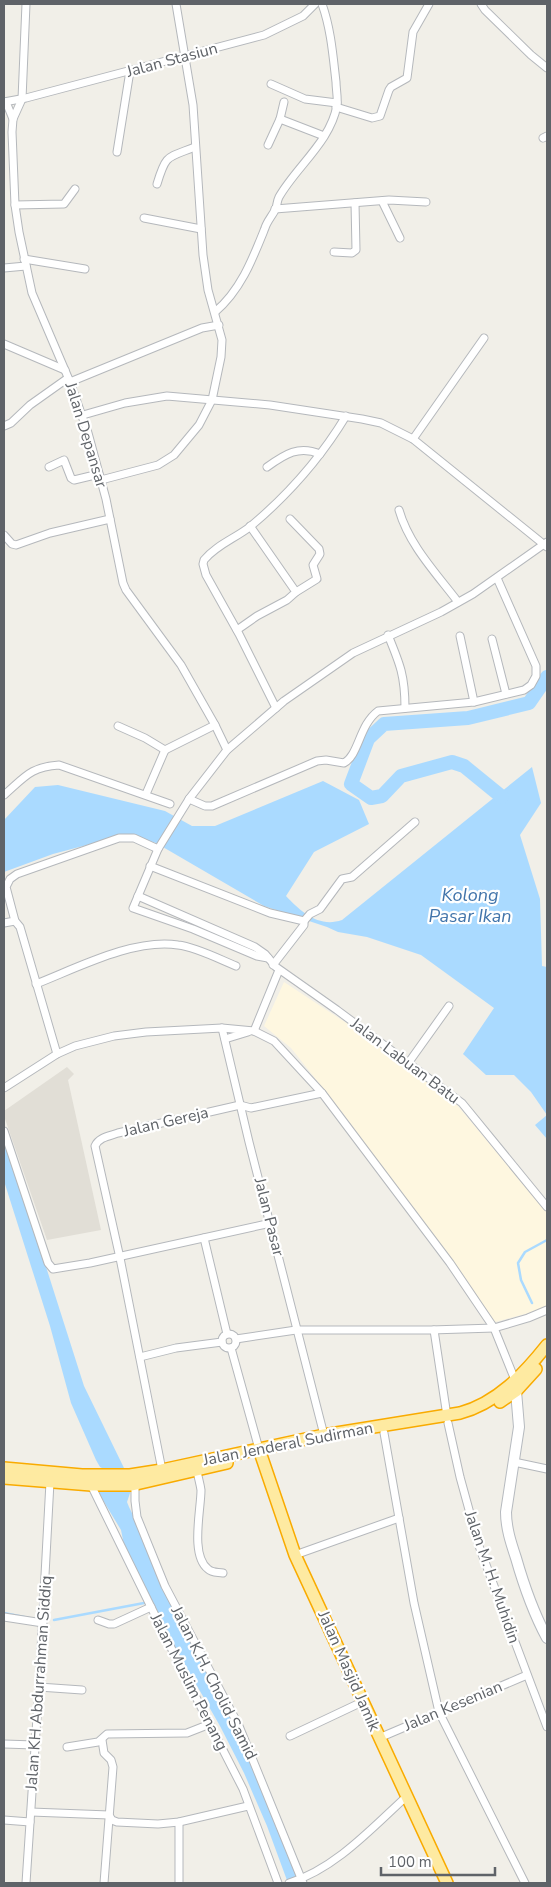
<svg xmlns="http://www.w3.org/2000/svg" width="551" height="1887" viewBox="0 0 551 1887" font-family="'Nunito Sans',sans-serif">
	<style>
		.commercial { fill: #fef7e0 }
		.education { fill: #e1ded6 }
		.water { fill: #aadaff }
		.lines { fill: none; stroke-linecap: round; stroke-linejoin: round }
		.stream { stroke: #aadaff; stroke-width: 2.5 }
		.river { stroke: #aadaff; stroke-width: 14 }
		.minor-casing { stroke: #b5b8bc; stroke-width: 9 }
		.secondary-casing { stroke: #b6babf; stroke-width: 12 }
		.trunk-casing { stroke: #f9ab00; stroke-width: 14 }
		.minor { stroke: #fff; stroke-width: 7 }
		.secondary { stroke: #fff; stroke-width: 10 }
		.trunk { stroke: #feeaa1; stroke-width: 11 }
		.labels { text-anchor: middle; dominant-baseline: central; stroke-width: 4.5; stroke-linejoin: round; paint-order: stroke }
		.street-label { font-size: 16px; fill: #5f6368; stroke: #fff }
		.water-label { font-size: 18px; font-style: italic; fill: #4174aa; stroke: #fff }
	</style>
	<rect width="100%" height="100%" fill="#f1efe8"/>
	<path class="commercial" d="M284,982L363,1034L457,1105L547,1213V1305L540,1310L495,1322L345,1116L291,1048L264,1026Z"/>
	<path class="education" d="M67,1067L74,1074L68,1080L101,1230L47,1240L4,1116V1111Z"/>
	<g class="water">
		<path d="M532,767L541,803L520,835L540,899L542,966L547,967V1139L535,1125L547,1115L531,1092L514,1075H486L463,1054L494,1008L421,955L367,937L338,932L327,927L264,906L156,843L128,834L53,854L4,872V820L35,787L58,785L165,811L192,826H215L323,781L359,800L369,824L314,852L286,896C301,912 319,928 342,920Z"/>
		<path d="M4,1135L84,1386L124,1468L131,1490L127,1502L129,1507L233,1719L300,1883H288L267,1826L244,1773L220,1726L177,1651L124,1545L121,1530L98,1492L108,1478L106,1470L100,1467L96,1460L71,1403L50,1326L4,1181Z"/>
	</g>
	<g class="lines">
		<g class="stream">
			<path d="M532,1303L521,1280L518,1263L525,1252L547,1240"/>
			<path d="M4,1613L29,1618"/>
			<path d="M54,1620L144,1603"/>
		</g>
		<path class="river" d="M502,797L464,766L452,762L401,776L382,796L371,798L351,784L368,739L384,724L468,718L529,703L547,677"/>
		<g class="minor-casing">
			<g id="minor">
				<path d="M26,4L22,99L13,119L12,132L15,205L19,232L32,293L70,382L88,433L106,499L123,583L126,590L181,665L215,725L227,750"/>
				<path d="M481,4L485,10L531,55L547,68"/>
				<path d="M271,84L305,99L337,103"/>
				<path d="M4,102L26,98L264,35L303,16L315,4"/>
				<path d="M6,102L13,119"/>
				<path d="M336,107L372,118L380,116L389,90L391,87L407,78L413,32L429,4"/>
				<path d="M280,119L284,102"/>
				<path d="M543,138L547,136"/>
				<path d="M268,145L280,119L324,136"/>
				<path d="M117,152L130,71"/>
				<path d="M157,184C166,154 167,158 195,147"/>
				<path d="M382,201L400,238"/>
				<path d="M15,205L64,204L75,189"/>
				<path d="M275,209L389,200L426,202"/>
				<path d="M144,218L201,229"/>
				<path d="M334,252L352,253L356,250L355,203"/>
				<path d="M24,259L85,269"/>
				<path d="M4,268L26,266"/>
				<path d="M215,312C241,290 253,258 265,228C267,221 273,215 276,208C277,205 277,201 279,197C296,167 331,141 337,105C338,98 336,89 336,82C333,56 331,29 322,4"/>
				<path d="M4,344L65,370"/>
				<path d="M70,382L202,328L219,325"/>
				<path d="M83,415L125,403L167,396L270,405L362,419L381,423L413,439L547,547"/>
				<path d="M4,426L11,423L30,405L68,378"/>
				<path d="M413,439L484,338"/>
				<path d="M49,467L64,460L71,478L74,480L99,474"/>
				<path d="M267,467C285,454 299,445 320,454"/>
				<path d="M101,480L158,465L174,455L199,425L212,400L221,357L222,340L208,290L203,255L193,105L176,4"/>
				<path d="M399,510C409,545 436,573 458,602"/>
				<path d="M290,519L319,549L320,554L313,565L317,579L296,592"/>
				<path d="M4,535L12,544L16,545L50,533L110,519"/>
				<path d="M237,630L257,616L287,600L296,592L250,526"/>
				<path d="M388,635C400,664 405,676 405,708"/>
				<path d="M460,636L474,702"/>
				<path d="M492,639L506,694"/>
				<path d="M276,708L239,634L206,575L203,564L204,560C216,545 236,538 251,526C289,494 320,459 346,416"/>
				<path d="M118,726L145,738L165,750L215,725"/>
				<path d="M146,794L165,750"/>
				<path d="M4,795C25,777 30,767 59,765L170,804"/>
				<path d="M189,799L205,806H212L317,761L326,760L344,763C359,755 359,725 378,711L474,702L524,690L531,685L536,676V666L497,578"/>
				<path d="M158,849L133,908L193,929L257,956L268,958"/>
				<path d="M150,866L270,913L304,921V925L273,965"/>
				<path d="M138,896L255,947L265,954L276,967L337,1010L462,1103L547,1207"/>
				<path d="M304,921L310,914L320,909L342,879L352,877L415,822"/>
				<path d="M4,923L15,921"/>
				<path d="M36,984C77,968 134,938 178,945C196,947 219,959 236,966"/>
				<path d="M222,1028L249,1142L324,1435"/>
				<path d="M254,1031L279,970"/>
				<path d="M225,1039L248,1032"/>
				<path d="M57,1054L20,927L15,921L6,887L10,879L17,874L119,838H134L158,849L189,799L227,750L284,701L353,653L441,612L473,594L547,542"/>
				<path d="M409,1062L449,1006"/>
				<path d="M4,1088L57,1054L75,1046L114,1036L146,1032L222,1028L254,1031L274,1041L322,1093L450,1263L494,1328L515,1380"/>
				<path d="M240,1105L251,1108L322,1093"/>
				<path d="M4,1131L48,1263L53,1269L90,1263L271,1223"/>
				<path d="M204,1238L227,1334"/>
				<path d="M434,1330L447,1416"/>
				<circle cx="229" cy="1341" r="7"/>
				<path d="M236,1339L296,1330H431L494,1328L528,1318L547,1310"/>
				<path d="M231,1348L259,1449"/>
				<path d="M140,1357L176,1348L222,1342"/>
				<path d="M448,1423L460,1477L479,1546L547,1727"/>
				<path d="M384,1433L414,1603L439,1712L525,1883"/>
				<path d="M514,1462L547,1469"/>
				<path d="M162,1470L120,1258L95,1146C99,1137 110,1136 118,1133L240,1105"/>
				<path d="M197,1471C198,1477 200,1483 201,1490C201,1510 190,1555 208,1569C212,1573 217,1572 223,1573"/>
				<path d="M135,1484V1501L137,1517L165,1586L239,1726L303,1883"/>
				<path d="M91,1485L180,1666L243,1789L278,1883"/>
				<path d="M295,1555L399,1518"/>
				<path d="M4,1617L43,1623"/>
				<path d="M98,1620L109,1624H114L151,1607"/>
				<path d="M39,1687L82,1690"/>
				<path d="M290,1736L362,1702"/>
				<path d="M379,1738L527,1675"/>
				<path d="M102,1740L104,1753L111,1760L113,1767L104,1883"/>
				<path d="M4,1744L35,1745"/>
				<path d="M67,1747L98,1742L107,1734L187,1733L210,1724"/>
				<path d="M31,1812L109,1815L112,1820L117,1822L158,1824L179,1822L248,1806"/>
				<path d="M4,1820L30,1822"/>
				<path d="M26,1883L39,1687L50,1482"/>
				<path d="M179,1883V1822"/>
				<path d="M289,1883C335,1869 372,1828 407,1796"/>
			</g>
		</g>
		<g class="secondary-casing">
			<path id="secondary" d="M516,1391L519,1427L506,1512C506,1528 511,1543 516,1558C524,1586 533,1612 547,1638"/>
		</g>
		<g class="trunk-casing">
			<g id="trunk">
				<path d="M500,1402L516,1391L536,1369"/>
				<path d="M261,1455L295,1555L447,1883"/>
				<path d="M4,1468L82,1475H130L162,1470L324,1435L460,1413C497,1403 524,1374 547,1345"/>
				<path d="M4,1478L91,1485H132L227,1463"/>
			</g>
		</g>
		<use href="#minor" class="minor"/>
		<use href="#secondary" class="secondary"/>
		<use href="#trunk" class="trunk"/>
	</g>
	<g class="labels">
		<g class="street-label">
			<text transform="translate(172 60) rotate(-15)">Jalan Stasiun</text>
			<text transform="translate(86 435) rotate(73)">Jalan Depansar</text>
			<text transform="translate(405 1061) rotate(37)">Jalan Labuan Batu</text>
			<text transform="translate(166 1122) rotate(-13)">Jalan Gereja</text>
			<text transform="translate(269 1217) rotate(76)">Jalan Pasar</text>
			<text transform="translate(288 1444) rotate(-11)">Jalan Jenderal Sudirman</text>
			<text transform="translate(492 1577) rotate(71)">Jalan M. H. Muhidin</text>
			<text transform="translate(349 1671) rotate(66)">Jalan Masjid Jamik</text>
			<text transform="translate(189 1682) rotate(63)">Jalan Muslim Penang</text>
			<text transform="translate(39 1683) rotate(-86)">Jalan KH Abdurrahman Siddiq</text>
			<text transform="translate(214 1683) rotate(63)">Jalan K.H. Cholid Samid</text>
			<text transform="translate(453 1706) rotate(-23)">Jalan Kesenian</text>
		</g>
		<g class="water-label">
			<text x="470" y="895">Kolong<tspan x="470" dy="21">Pasar Ikan</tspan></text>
		</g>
	</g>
	<rect width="551" height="1887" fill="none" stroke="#5f6368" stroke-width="10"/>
	<path d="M381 1867v8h114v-8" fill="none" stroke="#5f6368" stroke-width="2.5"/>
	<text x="388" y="1867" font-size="15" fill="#5f6368" stroke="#ffffff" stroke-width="4" paint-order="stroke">100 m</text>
</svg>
